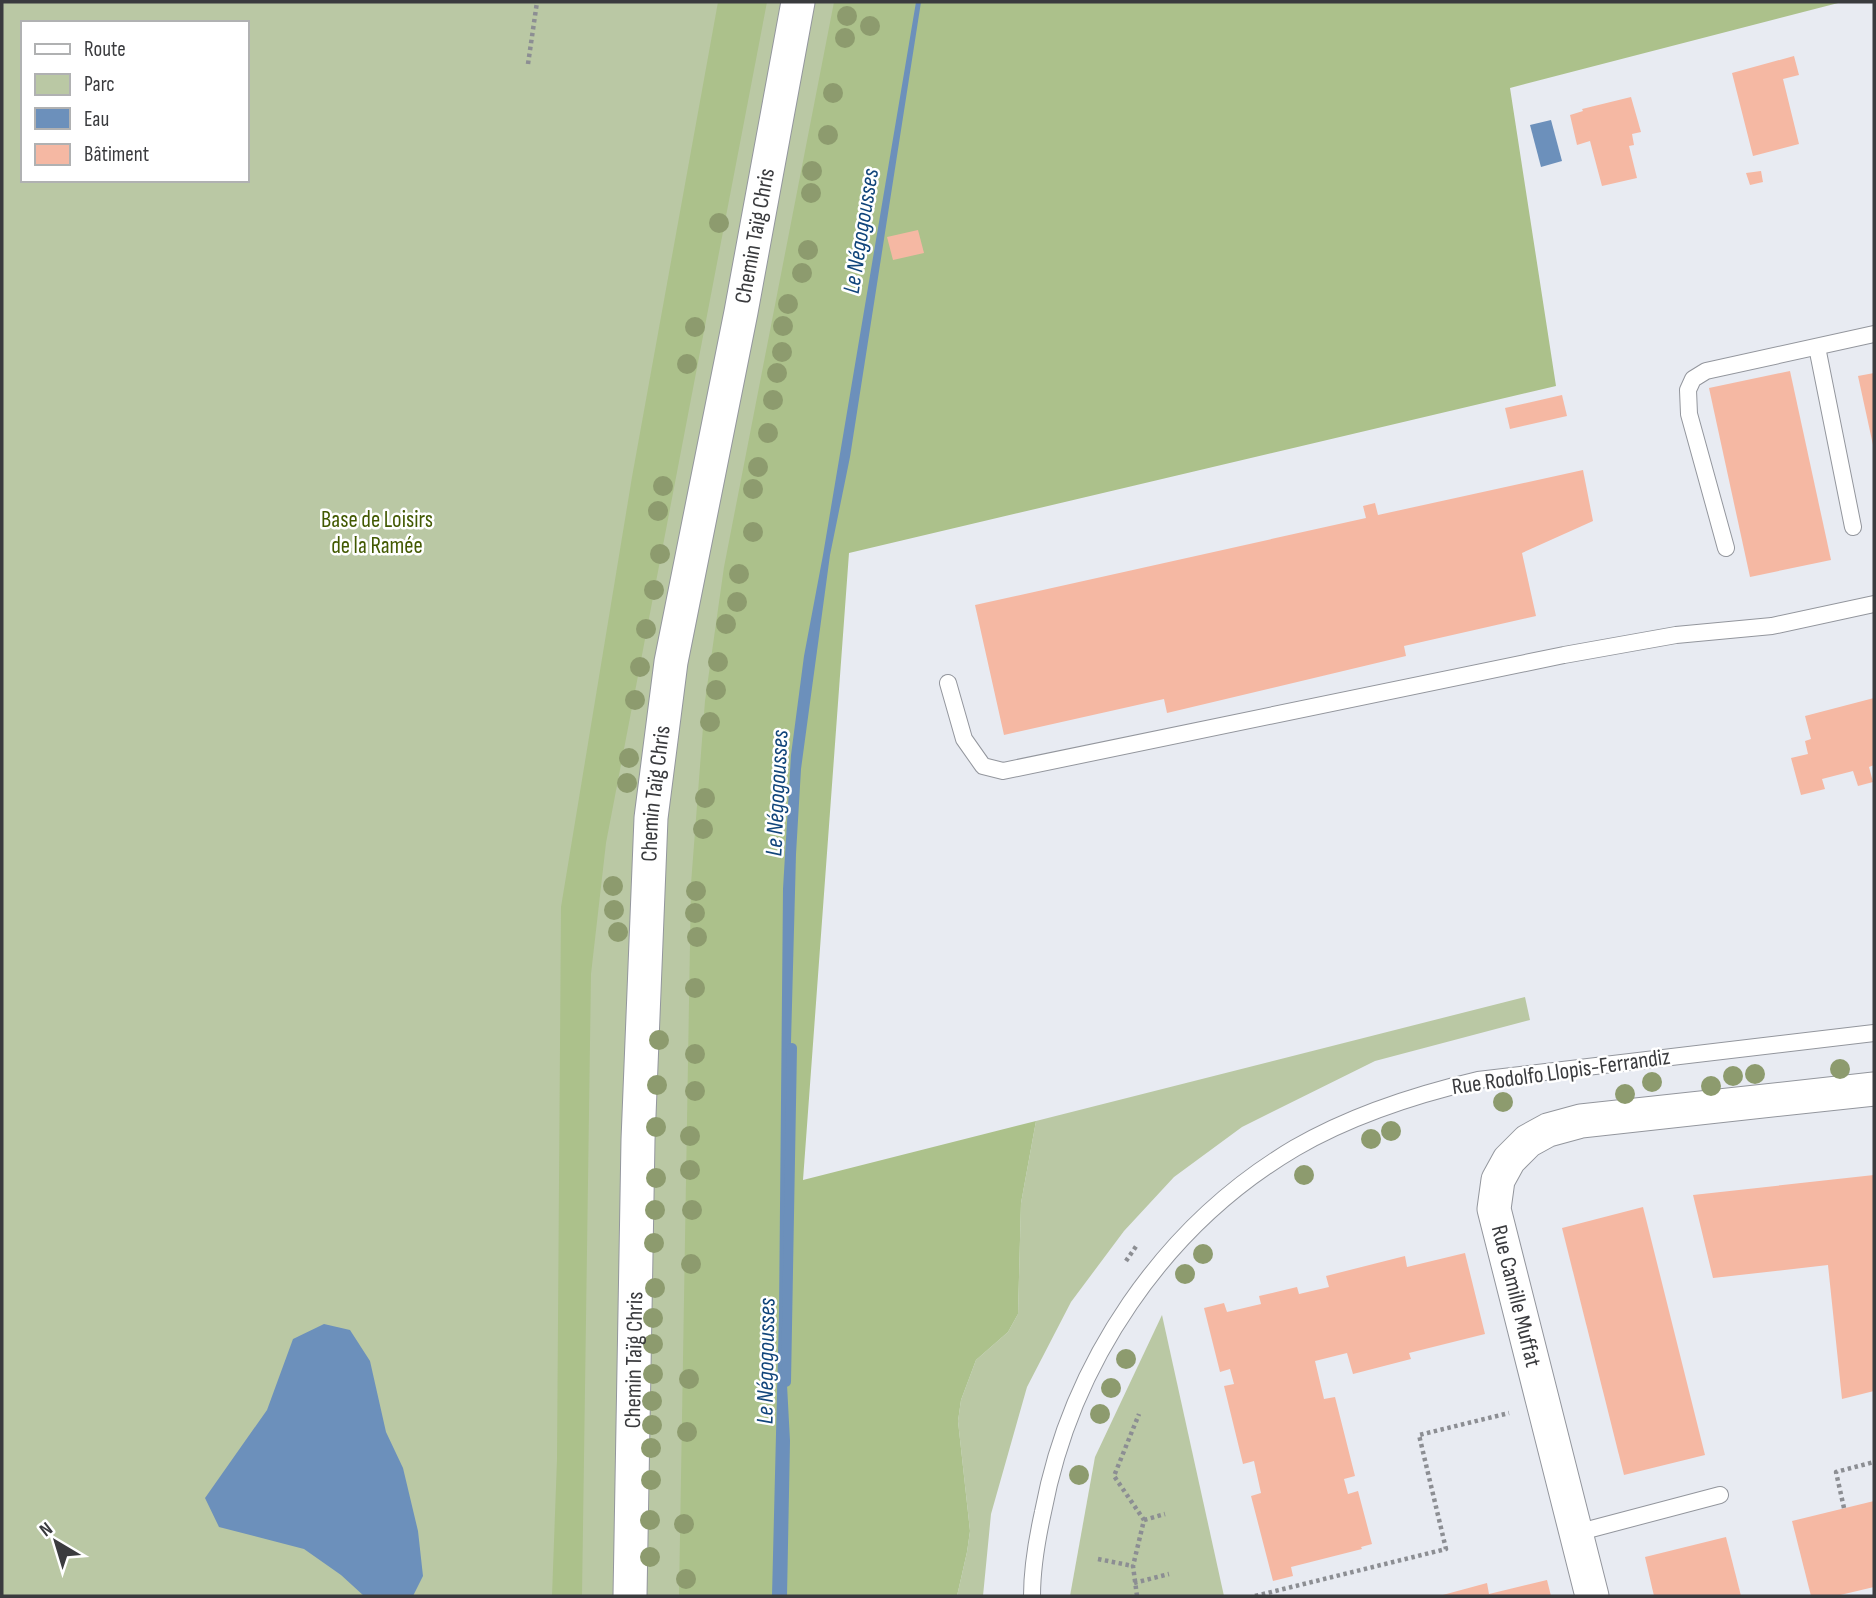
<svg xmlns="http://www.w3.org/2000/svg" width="1876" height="1598" viewBox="0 0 1876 1598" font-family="'Sofia Sans Condensed',sans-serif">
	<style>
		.green { fill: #bac8a4; fill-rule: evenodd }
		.forest { fill: #acc18b }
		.water { fill: #6c90bb }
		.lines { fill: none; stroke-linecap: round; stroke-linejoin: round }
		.stream { stroke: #6c90bb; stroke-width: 10 }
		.building { fill: #f5b8a3 }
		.lane-casing { stroke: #93969d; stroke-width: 18 }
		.street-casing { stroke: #93969d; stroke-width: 35 }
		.path { stroke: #8c8e93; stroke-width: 4.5; stroke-dasharray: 3.5 3.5; stroke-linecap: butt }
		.lane { stroke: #fff; stroke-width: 16 }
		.street { stroke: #fff; stroke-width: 33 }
		.tree { fill: #8d9b6e }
		.labels { text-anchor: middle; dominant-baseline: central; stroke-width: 5; stroke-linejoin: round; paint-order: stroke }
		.street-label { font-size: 23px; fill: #3a3b3e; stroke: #fff }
		.park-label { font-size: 23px; fill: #425902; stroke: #fff }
		.water-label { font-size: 24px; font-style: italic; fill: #11457b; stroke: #fff }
	</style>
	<rect width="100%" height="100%" fill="#e8ebf2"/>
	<g class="green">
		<path d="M2,2H838L686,1596H2ZM23,23H247V180H23Z"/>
		<path d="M1525,997L1530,1020L1375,1061L1242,1127L1174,1177L1124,1231L1071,1302L1027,1387L991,1514L983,1596H957L967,1552L970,1531L958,1421L961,1400L976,1360L1008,1332L1018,1314L1021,1203L1036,1121Z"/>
		<path d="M1162,1315L1224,1596H1070L1095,1457Z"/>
	</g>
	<g class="forest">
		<path d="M718,2H767L606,843L591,974L582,1596H552L557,1459L561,907L632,477Z"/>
		<path d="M834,2H1842L1510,88L1556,386L849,553L803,1180L1036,1121L1021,1203L1018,1314L1008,1332L976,1360L961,1400L958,1421L970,1531L967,1552L957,1596H679L691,884L705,701L724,567Z"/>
	</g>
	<g class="water">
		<path d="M916,2H921L850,457L830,555L801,769L796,854L790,1080L786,1366L790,1441L787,1596H772L779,1313L783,889L791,755L804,656L823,555Z"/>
		<path d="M1551,120L1562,161L1541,167L1530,125Z"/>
		<path d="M324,1324L350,1330L370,1361L386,1432L403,1468L418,1531L423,1576L413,1596H364L341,1575L304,1549L219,1527L205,1498L267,1410L293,1339Z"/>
	</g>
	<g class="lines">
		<path class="stream" d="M786,1382L792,1048"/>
	</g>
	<g class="building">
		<path d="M1794,56L1799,75L1783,79L1799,144L1753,156L1732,73Z"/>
		<path d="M1631,97L1641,132L1632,134L1634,145L1629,146L1637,178L1602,186L1590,141L1577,145L1570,115L1583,111L1582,109Z"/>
		<path d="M1761,171L1763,182L1750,185L1746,173Z"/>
		<path d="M918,230L924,253L893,260L887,237Z"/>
		<path d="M1790,371L1831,560L1750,577L1709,388Z"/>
		<path d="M1874,373V445H1873L1858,376Z"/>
		<path d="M1562,395L1567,416L1510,429L1505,408Z"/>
		<path d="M1583,470L1593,521L1522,553L1536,616L1404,646L1406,656L1167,713L1164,699L1004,735L975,605L1366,518L1363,506L1375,503L1378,515Z"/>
		<path d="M1874,698V765L1869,767L1873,782L1858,786L1853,771L1822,779L1825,789L1801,795L1791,758L1808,754L1805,741L1811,739L1805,716Z"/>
		<path d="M1874,1175V1391L1842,1399L1828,1265L1713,1278L1693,1195Z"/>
		<path d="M1643,1207L1705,1455L1624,1475L1562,1228Z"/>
		<path d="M1465,1253L1485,1334L1409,1353L1411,1359L1353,1374L1347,1353L1315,1361L1324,1399L1335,1397L1355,1476L1344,1479L1348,1494L1358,1491L1372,1544L1361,1547L1362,1549L1291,1567L1293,1576L1273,1581L1251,1496L1261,1493L1254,1461L1243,1464L1224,1386L1234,1384L1230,1369L1220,1372L1204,1308L1224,1303L1227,1312L1261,1304L1259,1296L1297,1287L1299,1294L1329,1287L1326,1276L1405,1256L1407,1267Z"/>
		<path d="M1874,1501V1587L1836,1596H1811L1792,1521Z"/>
		<path d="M1726,1537L1741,1596H1654L1645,1557Z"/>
		<path d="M1547,1580L1551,1596H1439L1487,1583L1489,1594Z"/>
	</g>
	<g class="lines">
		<g class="lane-casing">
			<g id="lane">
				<path d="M1817,347L1853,527"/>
				<path d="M1726,548L1689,414L1688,390L1693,379L1706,371L1874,334"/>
				<path d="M948,683L964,739L983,766L1003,771L1564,655L1676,635L1772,626L1874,604"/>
				<path d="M1576,1533L1720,1495"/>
				<path d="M1032,1596C1032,1569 1037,1539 1043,1512C1071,1363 1163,1226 1295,1148C1352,1115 1414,1095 1478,1080L1874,1033"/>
			</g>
		</g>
		<g class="street-casing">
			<g id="street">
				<path id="s1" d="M630,1596L638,1140L651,818L671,662L741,312L798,2"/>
				<path d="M1592,1596L1494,1209L1498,1180L1509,1160L1528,1141L1548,1130L1581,1121L1874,1089"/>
			</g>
		</g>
		<g class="path">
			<path d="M528,64L537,2"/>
			<path d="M1126,1261L1137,1245"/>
			<path d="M1844,1508L1836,1472L1874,1462"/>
			<path d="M1144,1520L1165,1514"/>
			<path d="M1098,1559L1133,1566"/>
			<path d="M1134,1583L1169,1574"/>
			<path d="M1137,1596L1133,1566L1144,1520L1114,1476L1139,1414"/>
			<path d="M1255,1596L1446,1549L1419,1435L1509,1413"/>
		</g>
		<use href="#lane" class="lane"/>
		<use href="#street" class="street"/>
	</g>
	<g class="tree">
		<circle cx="847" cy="16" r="10"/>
		<circle cx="870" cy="26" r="10"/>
		<circle cx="845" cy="38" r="10"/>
		<circle cx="833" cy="93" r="10"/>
		<circle cx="828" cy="135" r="10"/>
		<circle cx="812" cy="171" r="10"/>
		<circle cx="811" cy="193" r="10"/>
		<circle cx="719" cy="223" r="10"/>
		<circle cx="808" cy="250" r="10"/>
		<circle cx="802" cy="273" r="10"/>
		<circle cx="788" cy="304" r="10"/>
		<circle cx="783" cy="326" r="10"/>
		<circle cx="695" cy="327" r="10"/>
		<circle cx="782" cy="352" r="10"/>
		<circle cx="687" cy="364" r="10"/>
		<circle cx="777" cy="373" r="10"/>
		<circle cx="773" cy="400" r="10"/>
		<circle cx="768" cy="433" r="10"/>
		<circle cx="758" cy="467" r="10"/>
		<circle cx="663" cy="486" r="10"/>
		<circle cx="753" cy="489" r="10"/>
		<circle cx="658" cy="511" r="10"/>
		<circle cx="753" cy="532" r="10"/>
		<circle cx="660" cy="554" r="10"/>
		<circle cx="739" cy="574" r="10"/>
		<circle cx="654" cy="590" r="10"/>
		<circle cx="737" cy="602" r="10"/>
		<circle cx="726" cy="624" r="10"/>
		<circle cx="646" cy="629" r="10"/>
		<circle cx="718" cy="662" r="10"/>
		<circle cx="640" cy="667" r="10"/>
		<circle cx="716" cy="690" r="10"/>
		<circle cx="635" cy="700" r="10"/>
		<circle cx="710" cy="722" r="10"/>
		<circle cx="629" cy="758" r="10"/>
		<circle cx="627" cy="783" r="10"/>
		<circle cx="705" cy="798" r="10"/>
		<circle cx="703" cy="829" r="10"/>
		<circle cx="613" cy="886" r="10"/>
		<circle cx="696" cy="891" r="10"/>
		<circle cx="614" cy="910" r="10"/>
		<circle cx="695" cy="913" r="10"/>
		<circle cx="618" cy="932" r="10"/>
		<circle cx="697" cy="937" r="10"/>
		<circle cx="695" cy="988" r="10"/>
		<circle cx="659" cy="1040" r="10"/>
		<circle cx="695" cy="1054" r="10"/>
		<circle cx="1840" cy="1069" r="10"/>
		<circle cx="1755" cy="1074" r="10"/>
		<circle cx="1733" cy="1076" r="10"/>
		<circle cx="1652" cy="1082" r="10"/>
		<circle cx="657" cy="1085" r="10"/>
		<circle cx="1711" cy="1086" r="10"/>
		<circle cx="695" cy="1091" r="10"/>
		<circle cx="1625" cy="1094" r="10"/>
		<circle cx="1503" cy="1102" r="10"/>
		<circle cx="656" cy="1127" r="10"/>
		<circle cx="1391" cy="1131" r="10"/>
		<circle cx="690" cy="1136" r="10"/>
		<circle cx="1371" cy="1139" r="10"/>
		<circle cx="690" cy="1170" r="10"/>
		<circle cx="1304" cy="1175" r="10"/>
		<circle cx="656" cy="1178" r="10"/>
		<circle cx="655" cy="1210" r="10"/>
		<circle cx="692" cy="1210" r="10"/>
		<circle cx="654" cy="1243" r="10"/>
		<circle cx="1203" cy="1254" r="10"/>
		<circle cx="691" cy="1264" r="10"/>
		<circle cx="1185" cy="1274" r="10"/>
		<circle cx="655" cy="1288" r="10"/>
		<circle cx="653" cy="1318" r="10"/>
		<circle cx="653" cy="1344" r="10"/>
		<circle cx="1126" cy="1359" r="10"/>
		<circle cx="653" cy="1374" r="10"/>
		<circle cx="689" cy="1379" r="10"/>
		<circle cx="1111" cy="1388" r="10"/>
		<circle cx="652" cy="1401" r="10"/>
		<circle cx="1100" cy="1414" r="10"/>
		<circle cx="652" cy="1425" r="10"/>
		<circle cx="687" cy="1432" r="10"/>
		<circle cx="651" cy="1448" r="10"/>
		<circle cx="1079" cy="1475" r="10"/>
		<circle cx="651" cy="1480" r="10"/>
		<circle cx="650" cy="1520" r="10"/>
		<circle cx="684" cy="1524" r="10"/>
		<circle cx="650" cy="1557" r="10"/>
		<circle cx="686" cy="1579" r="10"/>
	</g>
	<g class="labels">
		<g class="street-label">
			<text stroke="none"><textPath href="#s1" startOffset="1370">Chemin Taïg Chris</textPath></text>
			<text stroke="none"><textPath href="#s1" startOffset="803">Chemin Taïg Chris</textPath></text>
			<text transform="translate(1561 1072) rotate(-8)">Rue Rodolfo Llopis-Ferrandiz</text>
			<text transform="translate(1516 1296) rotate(76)">Rue Camille Muffat</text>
			<text stroke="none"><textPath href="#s1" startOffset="236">Chemin Taïg Chris</textPath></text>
		</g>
		<g class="park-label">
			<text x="377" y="520">Base de Loisirs<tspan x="377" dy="26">de la Ramée</tspan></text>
		</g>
		<g class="water-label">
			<text transform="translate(861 231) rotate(-81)">Le Négogousses</text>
			<text transform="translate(777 793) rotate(-87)">Le Négogousses</text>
			<text transform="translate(766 1361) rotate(-89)">Le Négogousses</text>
		</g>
	</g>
	<rect width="1876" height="1598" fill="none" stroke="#3a3b3e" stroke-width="7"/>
	<rect x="21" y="21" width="228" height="161" fill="#ffffff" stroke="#b0b1b2" stroke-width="2"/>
	<rect x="35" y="44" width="35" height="10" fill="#ffffff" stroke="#b0b1b2" stroke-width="2"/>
	<text x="84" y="56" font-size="21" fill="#3a3b3e">Route</text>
	<rect x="35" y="74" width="35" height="21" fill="#bac8a4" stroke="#b0b1b2" stroke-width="2"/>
	<text x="84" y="91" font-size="21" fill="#3a3b3e">Parc</text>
	<rect x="35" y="108" width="35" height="21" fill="#6c90bb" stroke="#b0b1b2" stroke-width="2"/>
	<text x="84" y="126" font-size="21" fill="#3a3b3e">Eau</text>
	<rect x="35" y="144" width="35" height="21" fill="#f5b8a3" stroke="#b0b1b2" stroke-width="2"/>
	<text x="84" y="161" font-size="21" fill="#3a3b3e">Bâtiment</text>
	<g transform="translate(56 1542) rotate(322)" stroke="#ffffff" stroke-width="5" paint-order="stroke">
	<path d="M0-5L12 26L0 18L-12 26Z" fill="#3a3b3e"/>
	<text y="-10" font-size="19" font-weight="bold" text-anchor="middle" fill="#3a3b3e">N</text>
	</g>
</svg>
